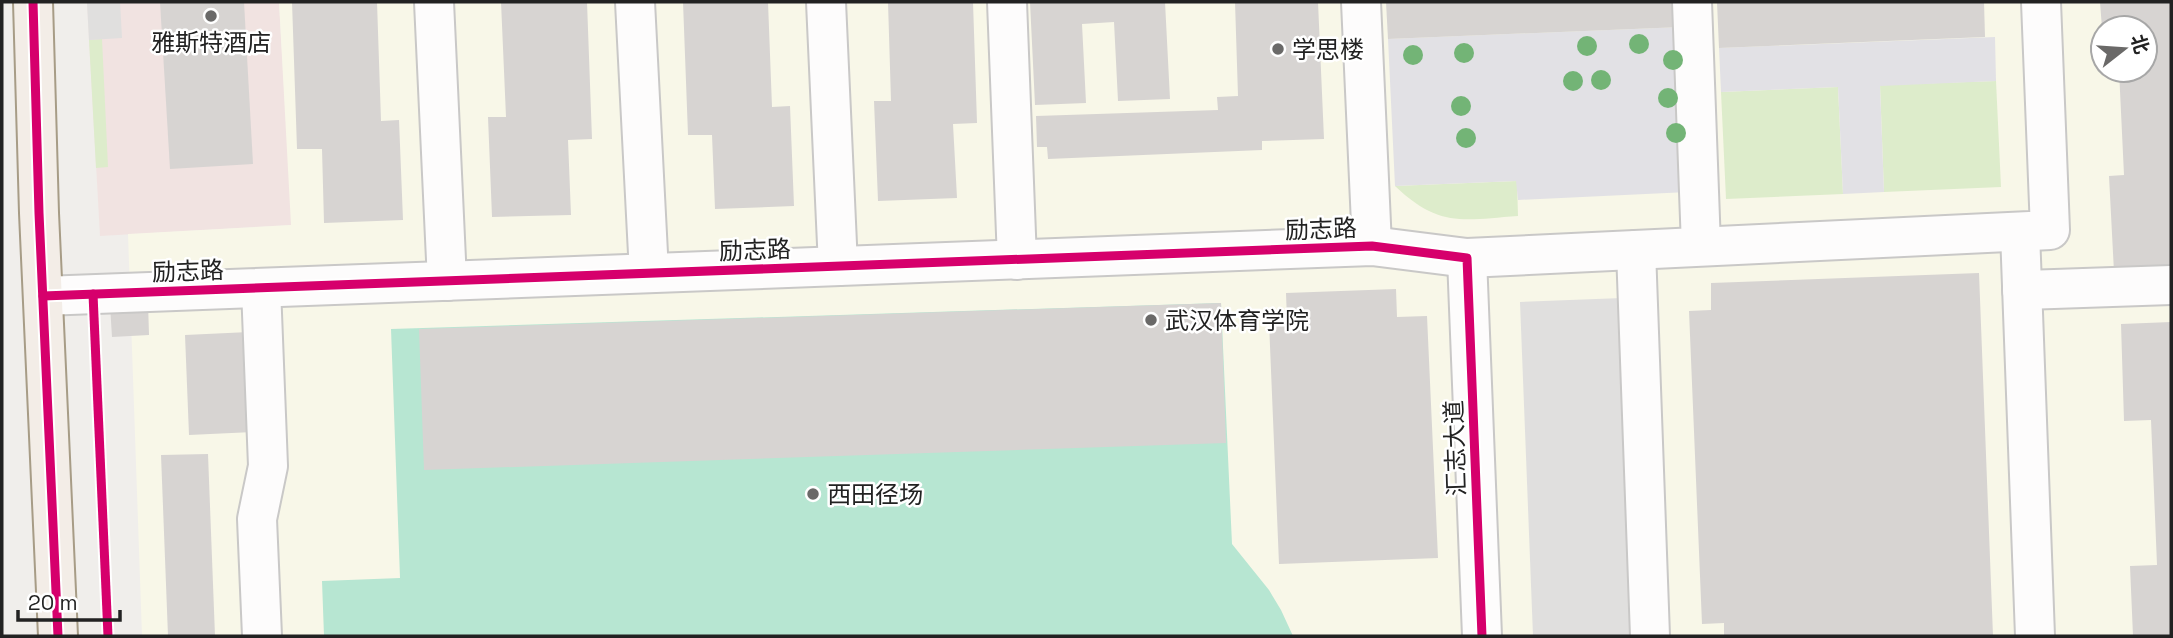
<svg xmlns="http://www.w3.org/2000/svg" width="2173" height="638" viewBox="0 0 2173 638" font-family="'Space Grotesk','Noto Sans SC',sans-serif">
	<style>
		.commercial { fill: #f1e3e1 }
		.education { fill: #f8f7e8; fill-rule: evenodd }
		.grass { fill: #ddeccb }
		.pitch { fill: #b7e6d2 }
		.parking { fill: #e0dfde }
		.plaza { fill: #e2e1e5 }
		.building { fill: #d7d4d2 }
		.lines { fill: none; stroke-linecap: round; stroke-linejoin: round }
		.minor-casing { stroke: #c9c8c7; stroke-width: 42 }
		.major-casing { stroke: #a79c86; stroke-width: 42 }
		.minor { stroke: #fdfcfc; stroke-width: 38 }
		.major { stroke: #f3ede7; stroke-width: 38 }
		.cycleway-casing { stroke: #fff; stroke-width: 13 }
		.cycleway { stroke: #d6006c; stroke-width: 9 }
		.tree { fill: #73b476 }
		.poi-dot { fill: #6a6968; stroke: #fff; stroke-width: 2.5 }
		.labels { text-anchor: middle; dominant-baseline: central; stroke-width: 5; stroke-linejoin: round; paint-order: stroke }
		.poi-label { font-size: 24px; fill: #222; stroke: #fff; text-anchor: start }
		.street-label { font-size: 24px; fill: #222; stroke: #fff }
	</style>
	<rect width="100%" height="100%" fill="#f0eeeb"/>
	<path class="commercial" d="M87,2H279L292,225L100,236Z"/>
	<path class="education" d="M279,2H2171V636H142L128,234L291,225ZM2103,28H2145V70H2103Z"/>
	<g class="grass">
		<path d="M102,39L108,167L96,168L89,40Z"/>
		<path d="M1996,81L2001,187L1884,192L1880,85Z"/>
		<path d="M1838,87L1843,194L1726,199L1721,92Z"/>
		<path d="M1517,181L1518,216C1463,220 1439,228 1395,186Z"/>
	</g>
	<path class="pitch" d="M1221,303L1232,544L1269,590L1281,610L1293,636H324L322,581L400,578L391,329Z"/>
	<g class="parking">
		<path d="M87,2H120L122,38L89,40Z"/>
		<path d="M1622,298L1635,636H1533L1520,302Z"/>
	</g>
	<g class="plaza">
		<path d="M1682,27L1688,192L1518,200L1516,181L1395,186L1388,39Z"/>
		<path d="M1995,37L1996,81L1880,86L1884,192L1843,194L1838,87L1721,92L1719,48Z"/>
	</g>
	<g class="building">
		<path d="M160,2H244L253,164L170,169Z"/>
		<path d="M292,2H377L381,121L399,120L403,220L324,223L322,149H297Z"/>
		<path d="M501,2H587L592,139L568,140L571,215L492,217L488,117H506Z"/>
		<path d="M683,2H768L772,107L790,106L794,206L715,209L712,135H688Z"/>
		<path d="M888,2H973L977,123L953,124L957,198L878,201L874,101H891Z"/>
		<path d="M1030,2H1165L1170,99L1118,101L1114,22L1082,24L1086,103L1035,105Z"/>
		<path d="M1235,2H1318L1324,139L1262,141V150L1048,159L1047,147H1037L1036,116L1218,110L1217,97L1238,96Z"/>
		<path d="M1386,2H1681L1682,27L1388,39Z"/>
		<path d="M1717,2H1984L1985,37L1719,48Z"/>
		<path d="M2100,2H2171V270L2114,272L2109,176L2124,175L2119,70H2145V28H2102Z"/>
		<path d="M1979,273L1993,636H1724V623L1702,624L1689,311L1711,310V283Z"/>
		<path d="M1396,289L1397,317L1427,316L1438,558L1279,564L1269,322L1287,321L1286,293Z"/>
		<path d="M148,303L149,335L112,337L110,305Z"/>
		<path d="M1221,303L1226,443L424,470L419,329Z"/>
		<path d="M2171,322V636H2133L2130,566L2157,565L2151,420L2124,421L2121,324Z"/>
		<path d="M249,332L253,432L189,435L185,335Z"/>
		<path d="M208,454L215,636H168L161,455Z"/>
	</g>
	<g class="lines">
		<g class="minor-casing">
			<g id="minor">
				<path d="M434,2L447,281"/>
				<path d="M635,2L649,273"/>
				<path d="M826,2L838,266"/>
				<path d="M1007,2L1017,260"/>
				<path d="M1361,2L1372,246"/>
				<path d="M1692,2L1701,246"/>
				<path d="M2020,232L2035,636"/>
				<path d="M1636,250L1650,636"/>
				<path d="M1467,258L1482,636"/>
				<path d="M261,288L268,466L257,519L262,636"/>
				<path d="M2022,290L2171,285"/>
				<path d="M43,296L1372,246L1467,258L2050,230L2041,2"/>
			</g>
		</g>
		<g class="major-casing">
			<path id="major" d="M33,2L39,213L58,636"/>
		</g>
		<use href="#minor" class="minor"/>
		<use href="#major" class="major"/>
		<g class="cycleway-casing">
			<g id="cycleway">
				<path d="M33,2L39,213L58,636"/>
				<path d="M93,294L108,636"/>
				<path d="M43,296L1372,246L1467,258L1482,636"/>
			</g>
		</g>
		<use href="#cycleway" class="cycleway"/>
	</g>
	<g class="tree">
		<circle cx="1639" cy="44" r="10"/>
		<circle cx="1587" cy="46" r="10"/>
		<circle cx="1464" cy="53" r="10"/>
		<circle cx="1413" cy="55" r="10"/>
		<circle cx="1673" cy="60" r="10"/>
		<circle cx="1601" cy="80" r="10"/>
		<circle cx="1573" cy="81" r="10"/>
		<circle cx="1668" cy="98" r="10"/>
		<circle cx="1461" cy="106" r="10"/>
		<circle cx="1676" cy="133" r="10"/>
		<circle cx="1466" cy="138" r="10"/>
	</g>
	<g class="poi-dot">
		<circle cx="211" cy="16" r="7"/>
		<circle cx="1278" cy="49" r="7"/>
		<circle cx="1151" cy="320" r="7"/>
		<circle cx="813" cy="494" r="7"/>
	</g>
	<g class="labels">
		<g class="poi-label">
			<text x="211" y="42" text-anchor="middle">雅斯特酒店</text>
			<text x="1292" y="49">学思楼</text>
			<text x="1165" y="320">武汉体育学院</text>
			<text x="827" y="494">西田径场</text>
		</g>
		<g class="street-label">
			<text transform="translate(1321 229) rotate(-2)">励志路</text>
			<text transform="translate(755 250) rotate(-2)">励志路</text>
			<text transform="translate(188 271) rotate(-2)">励志路</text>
			<text transform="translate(1455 448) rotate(-92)">汇志大道</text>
		</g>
	</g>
	<rect width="2173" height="638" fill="none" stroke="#222222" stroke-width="7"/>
	<g transform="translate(2124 49) rotate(73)"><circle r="33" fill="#ffffff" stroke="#a7a7a7" stroke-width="2"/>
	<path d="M0-5L12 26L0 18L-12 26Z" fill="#6a6968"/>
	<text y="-10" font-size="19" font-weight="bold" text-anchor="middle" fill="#222222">北</text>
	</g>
	<path d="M18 610v10h102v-10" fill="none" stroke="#222222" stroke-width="3.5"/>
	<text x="28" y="610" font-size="21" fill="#222222" stroke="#ffffff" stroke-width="5" paint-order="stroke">20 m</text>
</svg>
